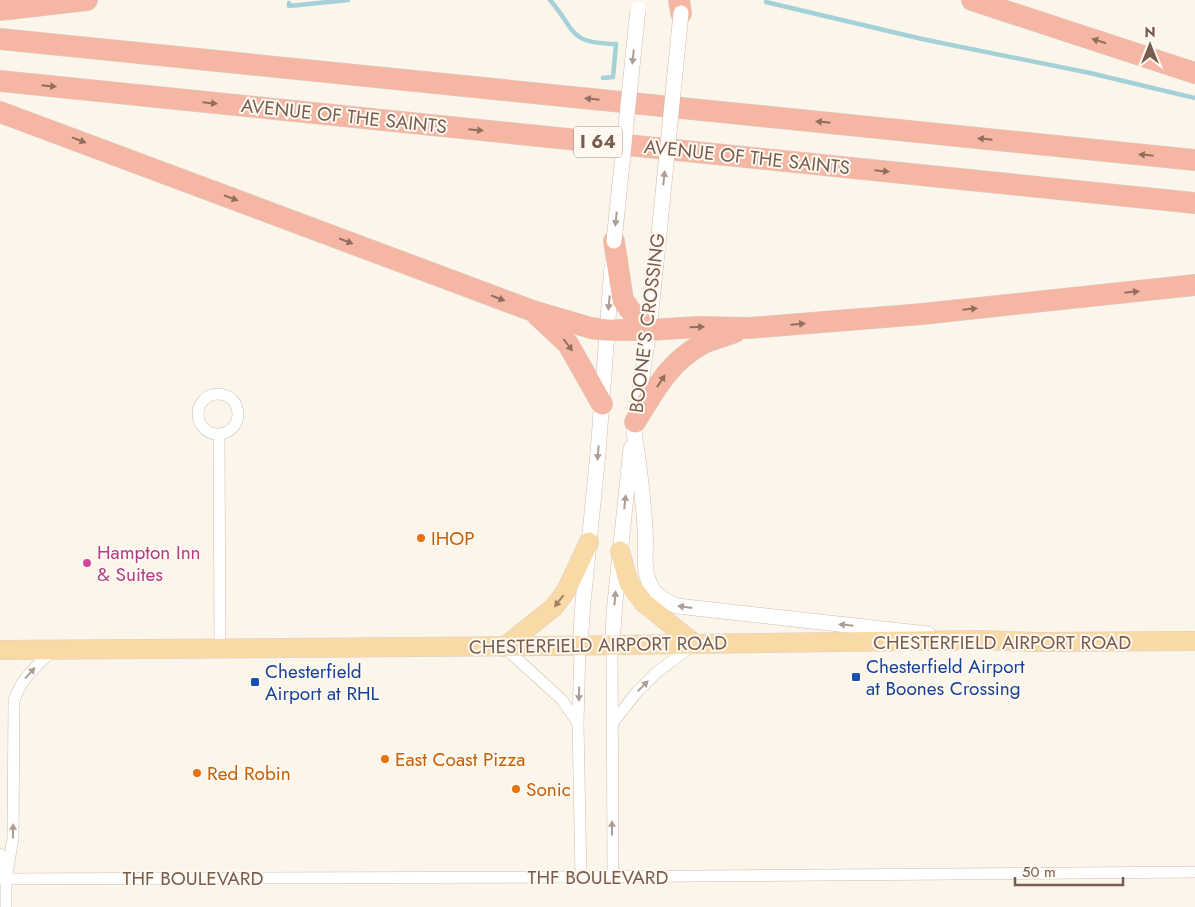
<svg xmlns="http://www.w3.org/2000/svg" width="1195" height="907" viewBox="0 0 1195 907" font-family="Jost,sans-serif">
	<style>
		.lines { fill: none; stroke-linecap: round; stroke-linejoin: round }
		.stream { stroke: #a4d1d8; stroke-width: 4.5 }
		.minor-casing { stroke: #cfbdaf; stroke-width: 12 }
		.tertiary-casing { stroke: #cfbdaf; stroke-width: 16 }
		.primary-casing { stroke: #d9d1cd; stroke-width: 20 }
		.motorway-casing { stroke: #d9d1cd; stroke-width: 22 }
		.minor { stroke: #fff; stroke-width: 11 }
		.tertiary { stroke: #fff; stroke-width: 15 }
		.primary { stroke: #f9d9a5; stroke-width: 19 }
		.motorway { stroke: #f5b7a3; stroke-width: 21 }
		.tertiary-bridge-casing { stroke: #cfbdaf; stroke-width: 16; stroke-linecap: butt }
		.tertiary-bridge { stroke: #fff; stroke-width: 15 }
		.oneway { fill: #916e5e }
		.oneway2 { fill: #ae9d94 }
		.oneway3 { fill: #9f8267 }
		.food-dot { fill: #e8710a; stroke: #fff9f1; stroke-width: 2 }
		.hotel-dot { fill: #d1479c; stroke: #fff9f1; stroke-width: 2 }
		.transit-dot { fill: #1a4fb4; stroke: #fff9f1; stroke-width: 2 }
		.labels { text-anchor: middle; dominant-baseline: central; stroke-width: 4; stroke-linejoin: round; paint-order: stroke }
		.shield { fill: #fff9f1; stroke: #a08b7e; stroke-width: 1 }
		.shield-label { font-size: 18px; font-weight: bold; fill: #785c4d }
		.street-label { font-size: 19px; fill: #785c4d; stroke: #fff9f1 }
		.food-label { font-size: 19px; fill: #c56008; stroke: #fff9f1; text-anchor: start }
		.hotel-label { font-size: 19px; fill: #b23c85; stroke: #fff9f1; text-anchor: start }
		.transit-label { font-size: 19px; fill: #164399; stroke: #fff9f1; text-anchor: start }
	</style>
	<rect width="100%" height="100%" fill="#fcf5ea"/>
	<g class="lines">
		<g class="stream">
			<path d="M550,0C577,31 567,43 616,44L613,77L603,78"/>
			<path d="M766,2L922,39L1090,73L1195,98"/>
			<path d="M289,3V6L348,0"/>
		</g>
		<g class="minor-casing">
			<g id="minor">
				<circle cx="218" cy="414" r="20"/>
				<path d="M219,435L220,649"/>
				<path d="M612,645L613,877"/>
				<path d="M580,646L578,723L581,877"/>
				<path d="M504,647L562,700L578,723"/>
				<path d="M612,724L636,693L657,672L695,644"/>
				<path d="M0,854L5,875"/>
				<path d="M0,879L567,877L1195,872"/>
				<path d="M6,907V879L13,838L14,701C20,679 38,665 53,650"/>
			</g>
		</g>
		<g class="tertiary-casing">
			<g id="tertiary">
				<path d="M636,415L649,330L658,244"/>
				<path d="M634,432C639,464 643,496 645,528C647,546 642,565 649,582C654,595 665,601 677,606L928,634"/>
				<path d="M612,645L615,603L631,448"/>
				<path d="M580,646L583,603L598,453L612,266"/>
			</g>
		</g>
		<g class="primary-casing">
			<g id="primary">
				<path d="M620,551L629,583L644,603L695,644"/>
				<path d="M504,647L554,607L566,591L589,542"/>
				<path d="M0,650L550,646L982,640L1033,642L1195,641"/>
			</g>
		</g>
		<g class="motorway-casing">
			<g id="motorway">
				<path d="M679,0L681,13"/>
				<path d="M972,0L1195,73"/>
				<path d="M0,10L87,0"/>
				<path d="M0,39L1195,160"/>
				<path d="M0,81L1195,203"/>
				<path d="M0,112L533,311L591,328L606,330H649L699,327L749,328L922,314L1195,285"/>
				<path d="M614,241L623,300L630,310L649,330"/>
				<path d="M537,315L568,344L602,404"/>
				<path d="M635,422C656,389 667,364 702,344C712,339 725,336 735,332"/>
			</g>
		</g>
		<use href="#minor" class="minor"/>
		<use href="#tertiary" class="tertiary"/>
		<use href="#primary" class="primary"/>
		<use href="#motorway" class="motorway"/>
		<g class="tertiary-bridge-casing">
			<g id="tertiary-bridge">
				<path d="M614,241L638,9"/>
				<path d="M658,244L681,13"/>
			</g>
		</g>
		<use href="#tertiary-bridge" class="tertiary-bridge"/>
	</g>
	<defs><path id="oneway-solid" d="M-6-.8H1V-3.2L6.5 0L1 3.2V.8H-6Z" transform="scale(1.25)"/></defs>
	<g class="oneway">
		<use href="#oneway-solid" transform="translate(1099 41) rotate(-162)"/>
		<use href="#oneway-solid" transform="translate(49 86) rotate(6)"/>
		<use href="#oneway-solid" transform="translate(592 99) rotate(-174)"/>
		<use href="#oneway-solid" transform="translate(210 103) rotate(6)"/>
		<use href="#oneway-solid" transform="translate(823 122) rotate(-174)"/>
		<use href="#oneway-solid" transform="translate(476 130) rotate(6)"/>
		<use href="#oneway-solid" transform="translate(985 139) rotate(-174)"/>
		<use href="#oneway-solid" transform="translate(79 140) rotate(21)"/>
		<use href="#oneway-solid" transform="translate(1146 155) rotate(-174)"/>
		<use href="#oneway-solid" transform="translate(882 171) rotate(6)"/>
		<use href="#oneway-solid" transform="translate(231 198) rotate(20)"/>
		<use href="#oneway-solid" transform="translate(346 241) rotate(21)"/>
		<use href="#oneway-solid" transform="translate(1132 292) rotate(-6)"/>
		<use href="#oneway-solid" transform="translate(498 298) rotate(21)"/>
		<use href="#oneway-solid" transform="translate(970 309) rotate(-6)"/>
		<use href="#oneway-solid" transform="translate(798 324) rotate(-5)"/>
		<use href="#oneway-solid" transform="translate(697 327) rotate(-1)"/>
		<use href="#oneway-solid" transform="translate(568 345) rotate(53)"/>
		<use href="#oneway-solid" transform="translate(661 381) rotate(-57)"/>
	</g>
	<g class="oneway2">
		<use href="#oneway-solid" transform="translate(633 57) rotate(96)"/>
		<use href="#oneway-solid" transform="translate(664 178) rotate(-84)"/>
		<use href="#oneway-solid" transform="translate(616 219) rotate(96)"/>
		<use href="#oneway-solid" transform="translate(609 303) rotate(95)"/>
		<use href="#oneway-solid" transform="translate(598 453) rotate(95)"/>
		<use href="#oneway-solid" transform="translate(625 502) rotate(-84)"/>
		<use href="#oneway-solid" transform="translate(615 598) rotate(-85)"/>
		<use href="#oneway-solid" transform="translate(685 607) rotate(-172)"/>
		<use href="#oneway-solid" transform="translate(846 625) rotate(-174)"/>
		<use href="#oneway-solid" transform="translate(30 673) rotate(-48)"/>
		<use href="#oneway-solid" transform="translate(643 686) rotate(-45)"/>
		<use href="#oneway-solid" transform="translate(579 694) rotate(91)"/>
		<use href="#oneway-solid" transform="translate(612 828) rotate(-90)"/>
		<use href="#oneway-solid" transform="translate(13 831) rotate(-89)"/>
	</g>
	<use class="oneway3" href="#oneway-solid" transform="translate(559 601) rotate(128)"/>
	<g class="food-dot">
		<circle cx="421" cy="538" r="5"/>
		<circle cx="385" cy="759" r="5"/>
		<circle cx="197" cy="773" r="5"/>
		<circle cx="516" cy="789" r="5"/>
	</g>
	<circle class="hotel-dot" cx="87" cy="563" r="5"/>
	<g class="transit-dot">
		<rect x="851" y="672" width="10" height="10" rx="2.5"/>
		<rect x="250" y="677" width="10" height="10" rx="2.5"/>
	</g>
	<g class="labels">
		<rect class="shield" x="574" y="126.5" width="48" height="31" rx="4"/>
		<g class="shield-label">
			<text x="598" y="142">I 64</text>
		</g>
		<g class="street-label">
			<text transform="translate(344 116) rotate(6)">AVENUE OF THE SAINTS</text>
			<text transform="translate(747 157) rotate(6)">AVENUE OF THE SAINTS</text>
			<text transform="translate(647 323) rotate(-83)">BOONE'S CROSSING</text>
			<text x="1002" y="642">CHESTERFIELD AIRPORT ROAD</text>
			<text transform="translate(598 645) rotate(-1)">CHESTERFIELD AIRPORT ROAD</text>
			<text x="598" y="877">THF BOULEVARD</text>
			<text x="193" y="878">THF BOULEVARD</text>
		</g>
		<g class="food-label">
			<text x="431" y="538">IHOP</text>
			<text x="395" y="759">East Coast Pizza</text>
			<text x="207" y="773">Red Robin</text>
			<text x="526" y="789">Sonic</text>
		</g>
		<g class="hotel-label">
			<text x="97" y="552">Hampton Inn<tspan x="97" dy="22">&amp; Suites</tspan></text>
		</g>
		<g class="transit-label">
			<text x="866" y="666">Chesterfield Airport<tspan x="866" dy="22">at Boones Crossing</tspan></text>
			<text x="265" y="671">Chesterfield<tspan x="265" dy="22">Airport at RHL</tspan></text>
		</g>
	</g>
	<g transform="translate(1150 45)" stroke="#fff9f1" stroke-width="4" paint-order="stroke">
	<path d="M0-4L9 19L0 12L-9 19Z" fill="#785c4d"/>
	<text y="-8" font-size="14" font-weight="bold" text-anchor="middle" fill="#785c4d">N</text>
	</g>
	<path d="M1015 877v8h108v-8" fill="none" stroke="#785c4d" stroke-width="2.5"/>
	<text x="1022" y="877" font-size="15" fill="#785c4d" stroke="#fff9f1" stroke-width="4" paint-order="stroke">50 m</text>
</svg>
